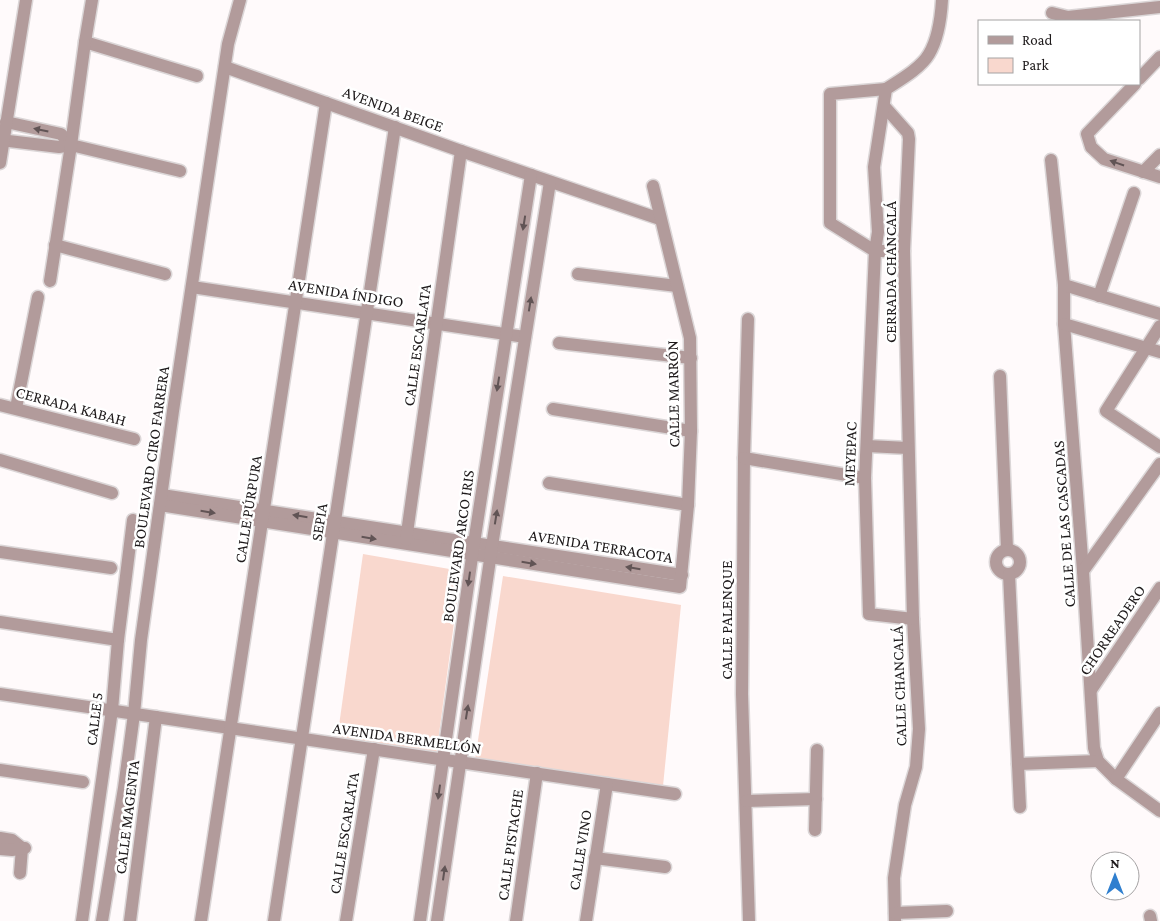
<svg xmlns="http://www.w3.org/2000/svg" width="1160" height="921" viewBox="0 0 1160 921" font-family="'Crimson Pro',serif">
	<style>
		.green { fill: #f9d8ce }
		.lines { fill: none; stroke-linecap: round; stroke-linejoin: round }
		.street-casing { stroke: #dbd6d7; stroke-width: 15 }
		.street { stroke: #b29b9b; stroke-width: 12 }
		.oneway { fill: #615455 }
		.labels { text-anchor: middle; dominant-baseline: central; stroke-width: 5; stroke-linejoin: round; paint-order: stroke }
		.street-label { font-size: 16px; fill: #1e1a1b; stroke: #fff }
	</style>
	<rect width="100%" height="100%" fill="#fffafb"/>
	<g class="green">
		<path d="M363,554L461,571L436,756L337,740Z"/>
		<path d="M503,576L681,605L663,786L475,760Z"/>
	</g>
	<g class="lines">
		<g class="street-casing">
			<g id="street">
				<path d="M1052,13L1068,17L1160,7"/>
				<path d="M85,42L197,76"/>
				<path d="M225,67L461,151L660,219"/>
				<path d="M1139,79L1160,57"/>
				<path d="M1135,84L1087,134L1091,147L1104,159L1160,177"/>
				<path d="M886,89L830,94V223L875,251H904"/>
				<path d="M884,106L908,133L909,139L904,251L913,619L919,729L916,767L905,805L894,878L895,921"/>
				<path d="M6,122L61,134L71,145"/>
				<path d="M0,140L59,147L71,145L180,171"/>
				<path d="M1051,160L1064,285V324L1083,571L1094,748L1098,761L1116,779L1160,811"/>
				<path d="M0,163L26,0"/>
				<path d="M1143,172L1160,155"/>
				<path d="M55,245L165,274"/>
				<path d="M578,274L677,286"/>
				<path d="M50,281L71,145L85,42L92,0"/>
				<path d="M1064,285L1160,314"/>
				<path d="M192,287L525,337"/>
				<path d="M1099,296L1134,193"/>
				<path d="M748,319L744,458L742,694L749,921"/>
				<path d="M1064,324L1160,352"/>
				<path d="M1160,326L1106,411L1160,447"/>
				<path d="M559,343L691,358"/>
				<path d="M1000,376L1007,549"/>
				<path d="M0,405L134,439"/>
				<path d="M16,408L38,297"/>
				<path d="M553,409L691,431"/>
				<path d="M867,446L908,448"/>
				<path d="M744,458L865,478"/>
				<path d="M0,460L112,493"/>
				<path d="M549,483L688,505"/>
				<path d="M162,495L682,575"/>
				<path d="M160,505L680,587L688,505L691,431L690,338L653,186"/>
				<path d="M406,540L461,151"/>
				<circle cx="1008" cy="562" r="12"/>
				<path d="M0,552L111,568"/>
				<path d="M1083,571L1160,464"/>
				<path d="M1009,574L1020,807"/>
				<path d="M913,619L869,614L865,478L875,251L878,232L874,167L886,89C900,80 921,68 929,54C938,39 941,17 942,0"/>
				<path d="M0,622L118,640"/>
				<path d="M1091,690L1160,588"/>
				<path d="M0,694L675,794"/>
				<path d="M1018,764L1098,761"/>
				<path d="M0,770L83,782"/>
				<path d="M1116,779L1160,713"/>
				<path d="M746,801L816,799"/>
				<path d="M815,830L817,750"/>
				<path d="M0,838L12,840L22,848L20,873"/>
				<path d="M0,849L12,850L25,848"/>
				<path d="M595,858L665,867"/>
				<path d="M895,913L947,911"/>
				<path d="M1150,916L1151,921"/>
				<path d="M82,921L112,710L118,640L133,520"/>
				<path d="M102,921L124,788L134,714L141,640L173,411L228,44L240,0"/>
				<path d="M130,921L156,717"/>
				<path d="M201,921L326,103"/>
				<path d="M274,921L395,127"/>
				<path d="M346,921L374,749"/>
				<path d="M420,921L474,543L531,175"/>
				<path d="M437,921L492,546L550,182"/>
				<path d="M516,921L537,773"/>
				<path d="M586,921L607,784"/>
			</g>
		</g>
		<use href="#street" class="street"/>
	</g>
	<defs><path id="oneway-solid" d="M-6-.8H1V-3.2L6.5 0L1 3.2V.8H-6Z" transform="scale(1.25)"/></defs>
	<g class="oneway">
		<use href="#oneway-solid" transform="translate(41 130) rotate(-168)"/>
		<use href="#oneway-solid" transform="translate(1117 163) rotate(-161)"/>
		<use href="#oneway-solid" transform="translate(524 223) rotate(99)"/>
		<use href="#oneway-solid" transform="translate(530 304) rotate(-81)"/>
		<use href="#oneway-solid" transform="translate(498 384) rotate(99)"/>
		<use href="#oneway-solid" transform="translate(208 512) rotate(9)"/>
		<use href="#oneway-solid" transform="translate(300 516) rotate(-171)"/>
		<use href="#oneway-solid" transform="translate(496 517) rotate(-81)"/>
		<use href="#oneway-solid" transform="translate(369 538) rotate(9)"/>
		<use href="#oneway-solid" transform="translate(529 563) rotate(9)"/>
		<use href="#oneway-solid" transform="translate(633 568) rotate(-171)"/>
		<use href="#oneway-solid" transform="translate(469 579) rotate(98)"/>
		<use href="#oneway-solid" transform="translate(467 712) rotate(-81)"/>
		<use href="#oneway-solid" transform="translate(439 792) rotate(98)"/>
		<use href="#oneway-solid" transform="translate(444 873) rotate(-82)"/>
	</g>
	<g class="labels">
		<g class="street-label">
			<text transform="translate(393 109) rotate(20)">AVENIDA BEIGE</text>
			<text transform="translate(890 272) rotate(-90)">CERRADA CHANCALÁ</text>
			<text transform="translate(346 293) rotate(9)">AVENIDA ÍNDIGO</text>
			<text transform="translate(417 345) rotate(-82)">CALLE ESCARLATA</text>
			<text transform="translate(673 394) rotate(-91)">CALLE MARRÓN</text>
			<text transform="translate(71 406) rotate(15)">CERRADA KABAH</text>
			<text transform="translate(850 454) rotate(-88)">MEYEPAC</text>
			<text transform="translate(151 457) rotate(-82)">BOULEVARD CIRO FARRERA</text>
			<text transform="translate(248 509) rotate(-81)">CALLE PÚRPURA</text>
			<text transform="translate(319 522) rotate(-81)">SEPIA</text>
			<text transform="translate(1064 524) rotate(-94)">CALLE DE LAS CASCADAS</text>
			<text transform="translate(458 546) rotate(-82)">BOULEVARD ARCO IRIS</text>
			<text transform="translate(601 546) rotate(9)">AVENIDA TERRACOTA</text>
			<text transform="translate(726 620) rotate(-90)">CALLE PALENQUE</text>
			<text transform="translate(1112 630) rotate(-56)">CHORREADERO</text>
			<text transform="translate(899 686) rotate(-92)">CALLE CHANCALÁ</text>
			<text transform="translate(94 719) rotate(-83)">CALLE 5</text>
			<text transform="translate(407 738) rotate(8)">AVENIDA BERMELLÓN</text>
			<text transform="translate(127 817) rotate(-83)">CALLE MAGENTA</text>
			<text transform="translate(344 833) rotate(-81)">CALLE ESCARLATA</text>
			<text transform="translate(510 845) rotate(-82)">CALLE PISTACHE</text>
			<text transform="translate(580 850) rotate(-81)">CALLE VINO</text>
		</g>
	</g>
	<rect x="978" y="20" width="162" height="65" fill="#ffffff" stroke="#a5a3a4"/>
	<rect x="988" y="36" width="25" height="8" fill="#b29b9b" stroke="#a5a3a4"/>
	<text x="1022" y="45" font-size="15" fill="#1e1a1b">Road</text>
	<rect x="988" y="58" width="25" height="15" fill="#f9d8ce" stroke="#a5a3a4"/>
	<text x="1022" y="70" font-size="15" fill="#1e1a1b">Park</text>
	<g transform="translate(1115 876)"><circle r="24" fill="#ffffff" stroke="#a5a3a4"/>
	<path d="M0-4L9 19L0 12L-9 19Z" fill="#2f7fcf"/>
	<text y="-8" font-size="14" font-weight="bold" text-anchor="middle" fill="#1e1a1b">N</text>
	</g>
</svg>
